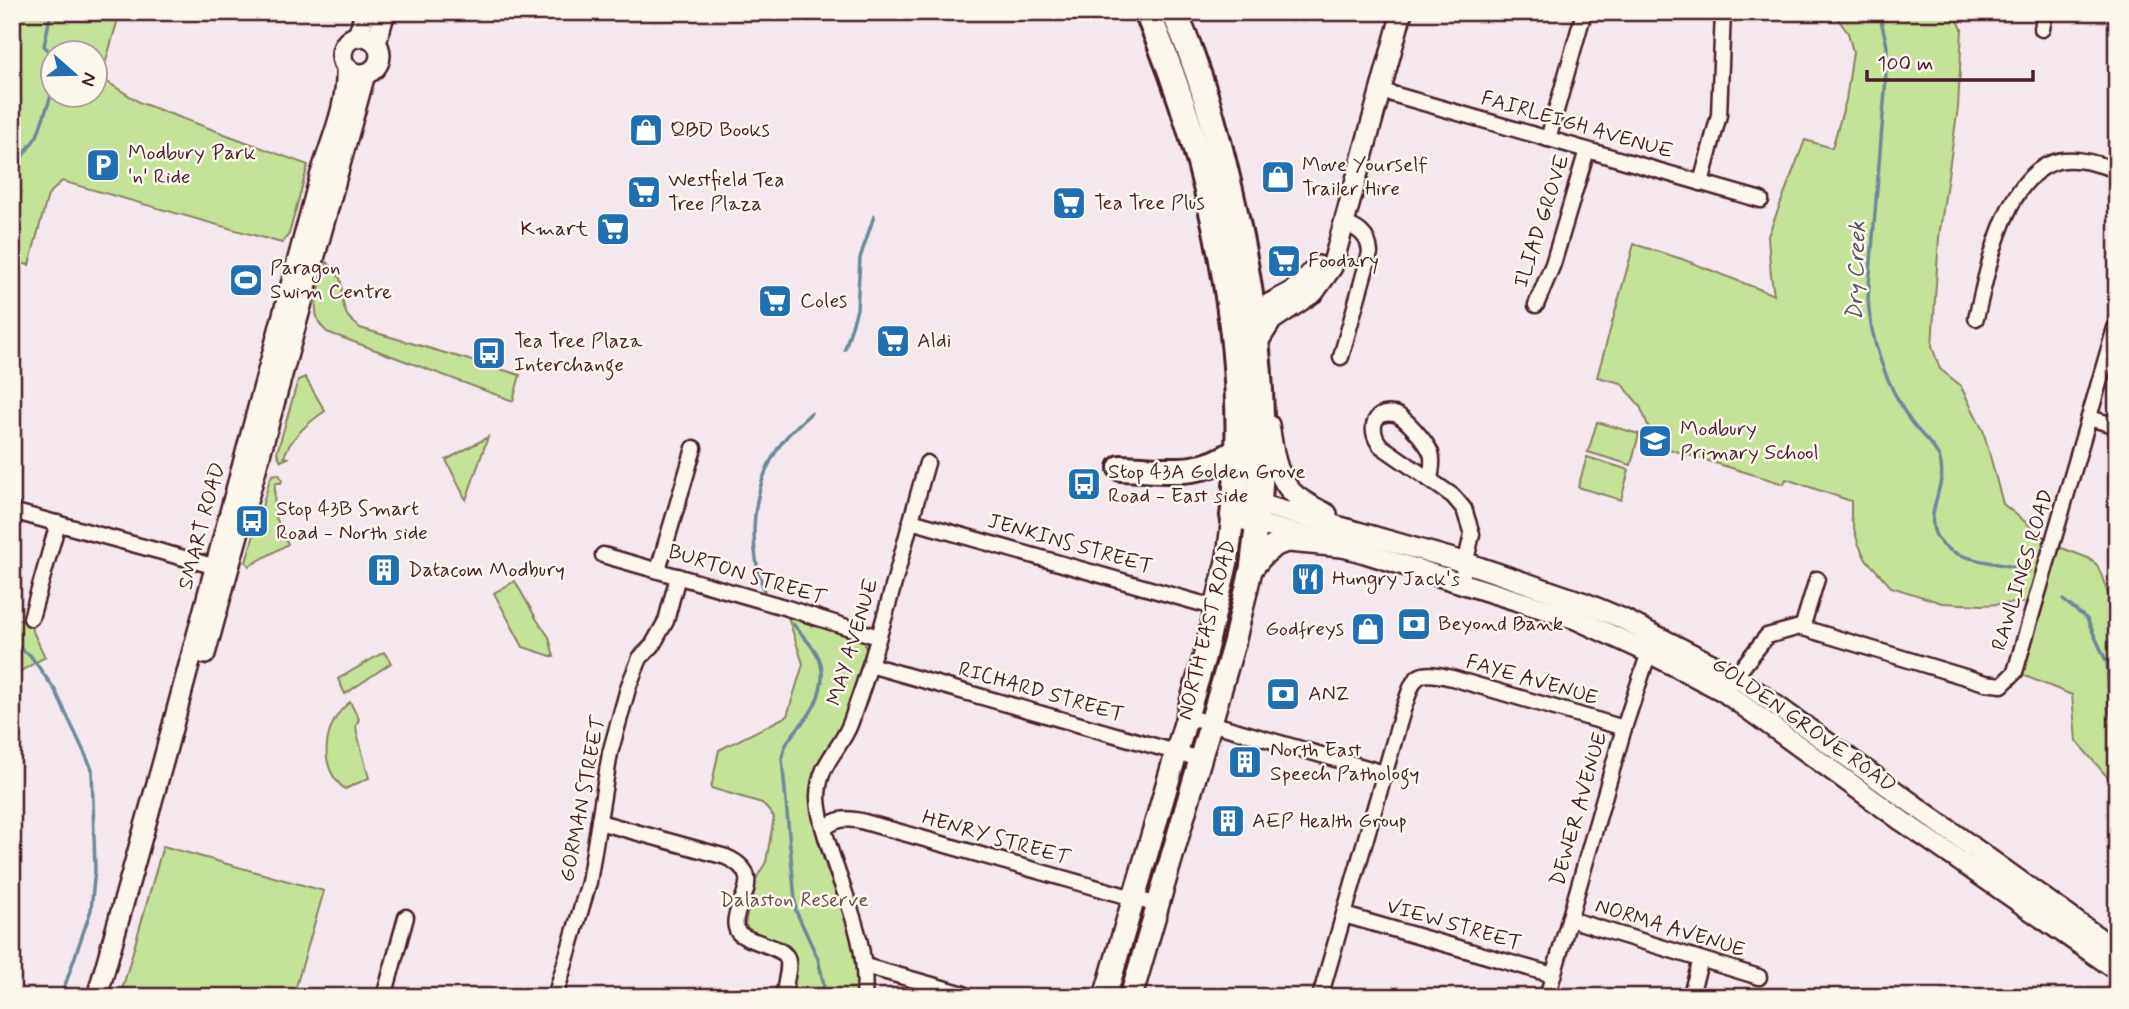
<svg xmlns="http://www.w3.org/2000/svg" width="2129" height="1009" viewBox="0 0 2129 1009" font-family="Mynerve,sans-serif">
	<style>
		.green { fill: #c5e299; stroke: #888062; stroke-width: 2; fill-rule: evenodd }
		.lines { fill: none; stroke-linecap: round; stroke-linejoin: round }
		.stream { stroke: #6c8899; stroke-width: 3.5 }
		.street-casing { stroke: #4a1f2b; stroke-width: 19 }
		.secondary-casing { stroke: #4a1f2b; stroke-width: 24 }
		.primary-casing { stroke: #4a1f2b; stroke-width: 26 }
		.highway-casing { stroke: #4a1f2b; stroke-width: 30 }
		.street { stroke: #fbf7ec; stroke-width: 14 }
		.secondary { stroke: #fbf7ec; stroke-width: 19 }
		.primary { stroke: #fbf7ec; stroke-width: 21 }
		.highway { stroke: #fbf7ec; stroke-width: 24 }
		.labels { text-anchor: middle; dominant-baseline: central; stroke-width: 5; stroke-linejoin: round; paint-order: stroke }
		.street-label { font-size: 21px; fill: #4a1f2b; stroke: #fbf7ec }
		.poi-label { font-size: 21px; fill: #4a1f2b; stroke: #fbf7ec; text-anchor: start }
		.park-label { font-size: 21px; fill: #695046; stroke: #fbf7ec }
		.water-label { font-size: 23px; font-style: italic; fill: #5b5462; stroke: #fbf7ec }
	</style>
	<rect width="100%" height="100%" fill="#f4e8ee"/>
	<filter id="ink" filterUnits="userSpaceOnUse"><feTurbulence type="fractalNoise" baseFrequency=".0143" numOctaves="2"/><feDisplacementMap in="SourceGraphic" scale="14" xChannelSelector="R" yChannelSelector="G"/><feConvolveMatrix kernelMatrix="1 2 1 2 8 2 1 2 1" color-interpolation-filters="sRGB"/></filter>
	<g filter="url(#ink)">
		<g class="green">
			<path d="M12,12H120L101,78L141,103L308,165L289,234L282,243L62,181L48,195L29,265L20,263L12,292ZM52,52H94V94H52Z"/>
			<path d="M1833,12H1954L1962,29L1958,108L1939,237L1932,346L1940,369L1960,385L1983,430L2003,504L2054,545L2088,558L2097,565L2101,574L2109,597L2117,636V788L2076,741L2072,695L2015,672L2033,602L1982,605L1942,603L1891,587L1865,558L1858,543L1851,517V501L1786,479L1784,484L1666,448L1651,433L1640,406L1621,383L1597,377L1634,244L1682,259L1774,295L1771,276L1768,236L1805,140L1832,148L1846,100L1853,52L1848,33Z"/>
			<path d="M327,262C351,281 336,294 347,315C350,320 356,324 360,328L520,375L513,401L327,332C305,314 321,285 327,262Z"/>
			<path d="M305,377L325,411C309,422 290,437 284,457L288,458L281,461L277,453L298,380Z"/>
			<path d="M1597,422L1639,434L1631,465L1588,452Z"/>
			<path d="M488,437L466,500L446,460Z"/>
			<path d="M1587,457L1629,470L1621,500L1578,487Z"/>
			<path d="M279,474L282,480L281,483H275L274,513L288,544L249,566L246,562L270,479L272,475Z"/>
			<path d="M515,581L537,620L549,637L554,657L523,647L494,593Z"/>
			<path d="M12,617L29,623L45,657L12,676Z"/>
			<path d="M788,617L859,638L864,641L867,653C860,676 854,701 844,724C836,741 819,755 815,774C802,837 843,895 856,954C859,967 858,983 858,997H789C792,985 798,970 796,959C793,933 754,943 745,924L754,882L766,862L774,817L762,803L711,788L719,750L787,716L803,664Z"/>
			<path d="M384,652L391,663L345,694L338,679Z"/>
			<path d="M350,702L359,719L356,726L357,733L369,778L345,789C316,768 324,721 350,702Z"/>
			<path d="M163,846L324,891L293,997H120Z"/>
		</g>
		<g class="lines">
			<g class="stream">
				<path d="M51,12L44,46L52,54"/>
				<path d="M1879,12L1887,46L1885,91L1868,298C1870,340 1886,383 1909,419C1917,432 1933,443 1939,457C1951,486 1917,518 1942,544C1961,563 2004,562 2029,571"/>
				<path d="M12,171L37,136L52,93"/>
				<path d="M845,349L857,309L860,258L874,216"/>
				<path d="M764,590C748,547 751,493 775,453C784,437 798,425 811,413"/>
				<path d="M2063,600L2087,619L2107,663L2110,712L2117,729"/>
				<path d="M793,624C801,634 811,644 817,654C829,675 818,705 804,721C793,734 785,741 782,758L796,911L818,959L824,985L821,997"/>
				<path d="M12,644L30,655L55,690L92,769L95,869L91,910L61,997"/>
			</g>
			<g class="street-casing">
				<g id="street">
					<path d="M2042,29L2045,12"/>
					<path d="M1382,91L1761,200"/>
					<path d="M1548,139L1584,12"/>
					<path d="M1701,183L1719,115L1723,12"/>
					<path d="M1536,305L1553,264L1587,150"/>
					<path d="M1976,318C1988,271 2005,167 2064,160C2082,158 2100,165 2117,170"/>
					<path d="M1341,357L1370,253C1369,235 1358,228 1342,223"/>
					<path d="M2089,418L2117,426"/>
					<path d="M1430,480C1431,472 1434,461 1431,453C1427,443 1404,415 1394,414C1371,410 1369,433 1381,446L1453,496L1464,509L1472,534L1461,583"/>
					<path d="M12,511L224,569"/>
					<path d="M911,521L1217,608"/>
					<path d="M603,555L784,607L878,637"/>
					<path d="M658,570L694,448"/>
					<path d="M31,618L58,523"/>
					<path d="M1802,628L1817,579"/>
					<path d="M870,665L1200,759"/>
					<path d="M1730,683L1767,636L1800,627L1985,683L2002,685L2015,672L2117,321"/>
					<path d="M1186,716L1384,773"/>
					<path d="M599,822L726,857C774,878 724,909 738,932C741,936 747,938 752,940C794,955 792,952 783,997"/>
					<path d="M824,829C836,818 845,818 861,821L1158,905"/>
					<path d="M1344,915L1553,975"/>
					<path d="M1569,919L1759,977"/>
					<path d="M865,966L964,994"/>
					<path d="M384,997L406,917"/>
					<path d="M555,997L589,882L610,753L629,685L640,658L652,646L666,621L678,576"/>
					<path d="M864,997C869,942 843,894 828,843C823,828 818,812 818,796C819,765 836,754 848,729C852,721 854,712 857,704C885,625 904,543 927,463"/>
					<path d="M1320,997L1403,710C1415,677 1413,668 1452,678L1624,728"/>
					<path d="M1547,997L1624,728L1651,646"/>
					<path d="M1690,997L1701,960"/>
				</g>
			</g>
			<g class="secondary-casing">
				<g id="secondary">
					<circle cx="361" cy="55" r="19"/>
					<path d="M358,37L365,12"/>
					<path d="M376,43L385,12"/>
					<path d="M1247,322L1254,312L1293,291L1318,266"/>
					<path d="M1258,342L1272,320L1314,292L1332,267L1402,12"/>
					<path d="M1269,425C1273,447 1275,476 1293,493C1302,502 1316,508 1327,514"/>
					<path d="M1245,500L1467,563L1585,603L1621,618L1735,676L2117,951"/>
					<path d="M1241,519L1365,553L1576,619L1648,652L1723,691L1902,821L2117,970"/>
					<path d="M205,654L365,74"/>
					<path d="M97,997L163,762L320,177C331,140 348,106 346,67"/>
				</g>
			</g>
			<g class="primary-casing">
				<g id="primary">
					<path d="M1251,570C1261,556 1271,544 1289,541L1342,546"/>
					<path d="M1105,997L1204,658L1228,557L1233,516"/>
					<path d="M1131,997L1234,643L1251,570L1259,503"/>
				</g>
			</g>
			<g class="highway-casing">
				<g id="highway">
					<path d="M1147,12C1211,160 1254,356 1233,516"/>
					<path d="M1174,12C1200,70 1216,129 1230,190C1254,294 1267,396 1259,503"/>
					<path d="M1121,468C1165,469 1199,478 1237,451"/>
				</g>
			</g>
			<use href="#street" class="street"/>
			<use href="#secondary" class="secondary"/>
			<use href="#primary" class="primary"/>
			<use href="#highway" class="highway"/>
		</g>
	</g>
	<defs>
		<g id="shop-square" transform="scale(1.75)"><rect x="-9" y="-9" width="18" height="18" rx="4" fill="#1f6fb2" stroke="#fbf7ec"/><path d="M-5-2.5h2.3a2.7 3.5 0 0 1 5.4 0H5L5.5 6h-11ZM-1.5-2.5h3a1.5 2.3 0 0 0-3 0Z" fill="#fff"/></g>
		<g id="parking-square" transform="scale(1.75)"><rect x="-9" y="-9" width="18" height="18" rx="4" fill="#1f6fb2" stroke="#fbf7ec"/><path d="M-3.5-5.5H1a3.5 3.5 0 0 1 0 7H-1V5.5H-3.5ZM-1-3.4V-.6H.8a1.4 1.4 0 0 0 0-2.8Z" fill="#fff"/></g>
		<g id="supermarket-square" transform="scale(1.75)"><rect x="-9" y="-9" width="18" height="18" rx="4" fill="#1f6fb2" stroke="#fbf7ec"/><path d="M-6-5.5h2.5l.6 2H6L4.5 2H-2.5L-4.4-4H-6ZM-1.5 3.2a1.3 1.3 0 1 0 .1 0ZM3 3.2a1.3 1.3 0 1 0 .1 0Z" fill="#fff"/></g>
		<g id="stadium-square" transform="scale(1.75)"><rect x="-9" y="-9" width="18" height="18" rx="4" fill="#1f6fb2" stroke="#fbf7ec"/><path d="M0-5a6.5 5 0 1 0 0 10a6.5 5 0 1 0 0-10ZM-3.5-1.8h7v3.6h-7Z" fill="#fff"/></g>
		<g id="bus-square" transform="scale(1.75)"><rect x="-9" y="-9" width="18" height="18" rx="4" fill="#1f6fb2" stroke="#fbf7ec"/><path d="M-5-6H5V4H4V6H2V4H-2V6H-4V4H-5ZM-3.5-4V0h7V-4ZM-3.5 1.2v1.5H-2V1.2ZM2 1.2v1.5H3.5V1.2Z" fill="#fff"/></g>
		<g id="school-square" transform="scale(1.75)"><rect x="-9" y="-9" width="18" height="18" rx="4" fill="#1f6fb2" stroke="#fbf7ec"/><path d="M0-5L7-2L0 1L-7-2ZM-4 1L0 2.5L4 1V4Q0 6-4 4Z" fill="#fff"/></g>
		<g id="building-square" transform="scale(1.75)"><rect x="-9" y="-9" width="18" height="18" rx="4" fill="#1f6fb2" stroke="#fbf7ec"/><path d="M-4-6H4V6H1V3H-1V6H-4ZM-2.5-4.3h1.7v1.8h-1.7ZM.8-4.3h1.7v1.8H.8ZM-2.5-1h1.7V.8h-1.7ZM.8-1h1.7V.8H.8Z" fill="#fff"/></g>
		<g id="restaurant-square" transform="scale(1.75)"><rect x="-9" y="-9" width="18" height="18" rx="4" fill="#1f6fb2" stroke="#fbf7ec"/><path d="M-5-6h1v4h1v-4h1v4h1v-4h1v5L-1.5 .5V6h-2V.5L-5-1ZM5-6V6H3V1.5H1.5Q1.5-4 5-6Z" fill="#fff"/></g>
		<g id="bank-square" transform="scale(1.75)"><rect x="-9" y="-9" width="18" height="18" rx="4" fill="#1f6fb2" stroke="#fbf7ec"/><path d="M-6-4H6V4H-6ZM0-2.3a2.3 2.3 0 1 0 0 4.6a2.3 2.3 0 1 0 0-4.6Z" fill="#fff"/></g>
	</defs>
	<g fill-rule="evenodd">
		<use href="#shop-square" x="646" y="130"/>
		<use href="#parking-square" x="103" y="165"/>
		<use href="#shop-square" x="1278" y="177"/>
		<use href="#supermarket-square" x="644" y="192"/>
		<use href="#supermarket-square" x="1069" y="203"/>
		<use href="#supermarket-square" x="613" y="229"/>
		<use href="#supermarket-square" x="1284" y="261"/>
		<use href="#stadium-square" x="246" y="280"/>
		<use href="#supermarket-square" x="775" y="301"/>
		<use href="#supermarket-square" x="893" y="341"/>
		<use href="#bus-square" x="489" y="353"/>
		<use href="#school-square" x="1655" y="441"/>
		<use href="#bus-square" x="1084" y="484"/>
		<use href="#bus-square" x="252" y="521"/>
		<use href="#building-square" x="384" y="570"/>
		<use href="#restaurant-square" x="1308" y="579"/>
		<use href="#bank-square" x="1414" y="624"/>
		<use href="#shop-square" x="1368" y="629"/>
		<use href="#bank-square" x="1283" y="694"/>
		<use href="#building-square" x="1245" y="762"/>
		<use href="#building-square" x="1228" y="821"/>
	</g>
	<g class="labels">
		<g class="street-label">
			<text transform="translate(1577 125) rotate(16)">FAIRLEIGH AVENUE</text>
			<text transform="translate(1542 221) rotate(-72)">ILIAD GROVE</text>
			<text transform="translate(202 526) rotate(-75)">SMART ROAD</text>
			<text transform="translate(1070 544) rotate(16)">JENKINS STREET</text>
			<text transform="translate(2023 570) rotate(-73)">RAWLINGS ROAD</text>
			<text transform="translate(747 575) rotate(17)">BURTON STREET</text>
			<text transform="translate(1207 630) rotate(-76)">NORTH EAST ROAD</text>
			<text transform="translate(853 642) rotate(-73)">MAY AVENUE</text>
			<text transform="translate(1532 680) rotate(16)">FAYE AVENUE</text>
			<text transform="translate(1041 692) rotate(16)">RICHARD STREET</text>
			<text transform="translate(1804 725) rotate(35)">GOLDEN GROVE ROAD</text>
			<text transform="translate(583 799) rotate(-79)">GORMAN STREET</text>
			<text transform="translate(1579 809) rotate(-74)">DEWER AVENUE</text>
			<text transform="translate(996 838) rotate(16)">HENRY STREET</text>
			<text transform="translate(1454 925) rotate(16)">VIEW STREET</text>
			<text transform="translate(1670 928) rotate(17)">NORMA AVENUE</text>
		</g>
		<g class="poi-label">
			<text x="670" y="130">QBD Books</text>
			<text x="128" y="153">Modbury Park<tspan x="128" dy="24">'n' Ride</tspan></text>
			<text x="1302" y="165">Move Yourself<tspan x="1302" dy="24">Trailer Hire</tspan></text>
			<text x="668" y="180">Westfield Tea<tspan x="668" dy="24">Tree Plaza</tspan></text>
			<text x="1094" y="203">Tea Tree Plus</text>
			<text x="588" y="229" text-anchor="end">Kmart</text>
			<text x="1308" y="261">Foodary</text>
			<text x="270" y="268">Paragon<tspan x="270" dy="24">Swim Centre</tspan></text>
			<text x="800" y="301">Coles</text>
			<text x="514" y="341">Tea Tree Plaza<tspan x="514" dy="24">Interchange</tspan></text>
			<text x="917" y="341">Aldi</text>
			<text x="1680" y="429">Modbury<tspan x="1680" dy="24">Primary School</tspan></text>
			<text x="1108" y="472">Stop 43A Golden Grove<tspan x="1108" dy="24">Road - East side</tspan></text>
			<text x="276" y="509">Stop 43B Smart<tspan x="276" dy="24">Road - North side</tspan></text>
			<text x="408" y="570">Datacom Modbury</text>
			<text x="1332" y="579">Hungry Jack's</text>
			<text x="1438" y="624">Beyond Bank</text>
			<text x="1344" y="629" text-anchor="end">Godfreys</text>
			<text x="1308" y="694">ANZ</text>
			<text x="1270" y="750">North East<tspan x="1270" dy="24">Speech Pathology</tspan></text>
			<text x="1252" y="821">AEP Health Group</text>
		</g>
		<g class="park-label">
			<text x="794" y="900">Dalaston Reserve</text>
		</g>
		<g class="water-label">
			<text transform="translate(1857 271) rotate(-88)">Dry Creek</text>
		</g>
	</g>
	<rect width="2129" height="1009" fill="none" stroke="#fbf7ec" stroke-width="42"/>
	<rect x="21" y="21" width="2087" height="967" fill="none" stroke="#4a1f2b" stroke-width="2.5" filter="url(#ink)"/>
	<g transform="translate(74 74) rotate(110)"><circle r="33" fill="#fbf7ec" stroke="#b4a19f" stroke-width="2"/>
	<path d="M0-5L12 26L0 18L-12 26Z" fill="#1f6fb2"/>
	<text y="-10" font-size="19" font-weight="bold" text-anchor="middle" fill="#4a1f2b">N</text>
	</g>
	<path d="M1867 70v10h166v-10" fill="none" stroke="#4a1f2b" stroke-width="3.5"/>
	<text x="1877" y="70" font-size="21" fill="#4a1f2b" stroke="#fbf7ec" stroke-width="5" paint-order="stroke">100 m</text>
</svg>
